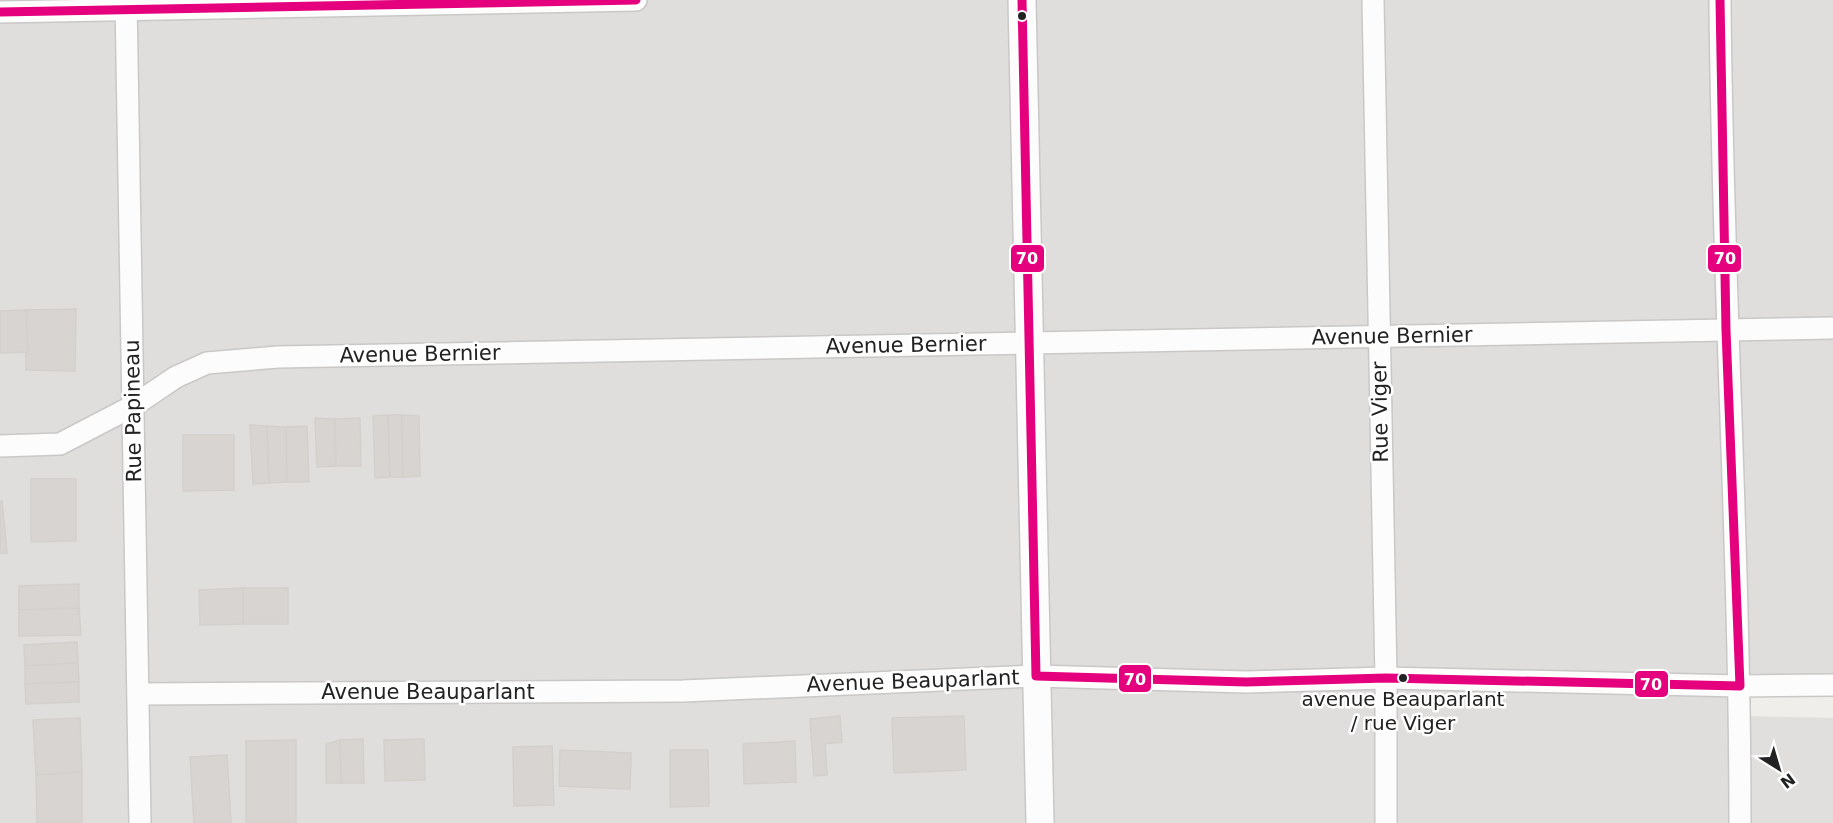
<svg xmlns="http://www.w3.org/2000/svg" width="1833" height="823" viewBox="0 0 1833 823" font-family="'DejaVu Sans',sans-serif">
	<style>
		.residential { fill: #dfdedc }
		.parking { fill: #e0dfde }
		.building { fill: #d7d4d2; stroke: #d3d0cc; stroke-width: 1.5 }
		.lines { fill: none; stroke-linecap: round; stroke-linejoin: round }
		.minor-casing { stroke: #c9c8c7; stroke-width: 24 }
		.tertiary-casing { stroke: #c9c8c7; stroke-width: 30 }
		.minor { stroke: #fdfcfc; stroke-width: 21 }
		.tertiary { stroke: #fdfcfc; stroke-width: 27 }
		.bus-1-casing { stroke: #fff; stroke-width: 14 }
		.bus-1 { stroke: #e5007d; stroke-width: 9 }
		.bus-dot { fill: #222; stroke: #fff; stroke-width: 2 }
		.labels { text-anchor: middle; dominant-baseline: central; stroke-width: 5; stroke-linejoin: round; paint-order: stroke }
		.bus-label { font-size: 20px; fill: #222; stroke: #fff }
		.street-label { font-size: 21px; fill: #222; stroke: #fff }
		.line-badge { stroke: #fff; stroke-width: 2 }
		.badge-label { font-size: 16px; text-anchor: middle; font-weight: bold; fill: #fff }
	</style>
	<rect width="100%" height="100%" fill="#f0eeeb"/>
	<path class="residential" d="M0,0H1833V685L1740,686L1744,823H0Z"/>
	<path class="parking" d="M1740,716L1833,718V823H1740Z"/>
	<g class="building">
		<path d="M76,309L75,371L26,370V310Z"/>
		<path d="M26,310L28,352L0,353V311Z"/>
		<path d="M388,415L390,477L375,478L373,416Z"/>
		<path d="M388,415H402L403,477H390Z"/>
		<path d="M402,415L419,416L420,476L403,477Z"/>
		<path d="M315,418L335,419L336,466L317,467Z"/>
		<path d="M360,418L361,466H336L335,419Z"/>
		<path d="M250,425L267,426L269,483L253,484Z"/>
		<path d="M267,426L286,427L287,482L269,483Z"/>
		<path d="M307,426L309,482H287L286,427Z"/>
		<path d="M183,435H234V490L183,491Z"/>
		<path d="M31,479H76V541L31,542Z"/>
		<path d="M0,501H2L7,553H0Z"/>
		<path d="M79,584V608L19,610V586Z"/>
		<path d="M243,588V624L200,625L199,590Z"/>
		<rect x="243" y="588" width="45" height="36"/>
		<path d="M79,608L81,635L19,636V610Z"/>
		<path d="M77,642L78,663L25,666L24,645Z"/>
		<path d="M78,663L79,682L25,684V666Z"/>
		<path d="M79,682V702L26,704L25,684Z"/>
		<path d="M840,716L842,742L825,744L827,775L814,776L810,719Z"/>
		<path d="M964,716L966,770L894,773L892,718Z"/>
		<path d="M80,718L82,772L36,775L33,720Z"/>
		<path d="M363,739L364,783H341L340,740Z"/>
		<path d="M424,739L425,780L385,781L384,740Z"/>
		<path d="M296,740V823H246V741Z"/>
		<path d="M340,740L341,783H326V744Z"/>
		<path d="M795,741L796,782L744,784L743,744Z"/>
		<path d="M552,746L554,805L514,806L513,747Z"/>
		<path d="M560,750L631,753L630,789L559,786Z"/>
		<path d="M670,750H708L709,806L670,807Z"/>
		<path d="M227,755L231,823H194L190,757Z"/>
		<path d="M82,772V823H37L36,775Z"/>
	</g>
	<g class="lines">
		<g class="minor-casing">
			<g id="minor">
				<path d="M126,0L140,823"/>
				<path d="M1373,0L1386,678V823"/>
				<path d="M1720,0C1722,274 1740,549 1740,823"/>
				<path d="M0,12L636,0"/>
				<path d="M0,446L60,444L133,406L176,377L207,363L278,357L1833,328"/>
				<path d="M138,694L683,691L1036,676L1246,682L1386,678L1740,686L1833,685"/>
			</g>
		</g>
		<g class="tertiary-casing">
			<path id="tertiary" d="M1022,0L1040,823"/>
		</g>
		<use href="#minor" class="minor"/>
		<use href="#tertiary" class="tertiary"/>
		<g class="bus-1-casing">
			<g id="bus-1">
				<path d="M1022,0L1036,676L1246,682L1386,678L1740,686L1726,330L1720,0"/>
				<path d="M0,12L636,0"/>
			</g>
		</g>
		<use href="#bus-1" class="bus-1"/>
	</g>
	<g class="bus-dot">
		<circle cx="1022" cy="16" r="5"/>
		<circle cx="1403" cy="678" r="5"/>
	</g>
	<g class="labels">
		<g class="bus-label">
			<text x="1403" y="699">avenue Beauparlant<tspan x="1403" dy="24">/ rue Viger</tspan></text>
		</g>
		<g class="street-label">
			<text transform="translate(1392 336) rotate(-1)">Avenue Bernier</text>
			<text transform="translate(906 345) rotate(-1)">Avenue Bernier</text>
			<text transform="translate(420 354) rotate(-1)">Avenue Bernier</text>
			<text transform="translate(133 411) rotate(-91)">Rue Papineau</text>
			<text transform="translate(1380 412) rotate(-91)">Rue Viger</text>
			<text transform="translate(913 681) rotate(-2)">Avenue Beauparlant</text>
			<text x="428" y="692">Avenue Beauparlant</text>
		</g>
	</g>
	<g class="line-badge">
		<rect x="1010" y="244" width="35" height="29" rx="6" fill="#e5007d"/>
		<rect x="1707" y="244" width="35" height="29" rx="6" fill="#e5007d"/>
		<rect x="1118" y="664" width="34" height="29" rx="6" fill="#e5007d"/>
		<rect x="1634" y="670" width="35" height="28" rx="6" fill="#e5007d"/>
	</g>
	<g class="badge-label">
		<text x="1027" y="264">70</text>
		<text x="1725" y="264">70</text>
		<text x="1135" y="685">70</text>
		<text x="1651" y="690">70</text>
	</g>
	<g transform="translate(1779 769) rotate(143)" stroke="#ffffff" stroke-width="4.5" paint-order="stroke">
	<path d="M0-4.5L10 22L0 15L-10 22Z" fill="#222222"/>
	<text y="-9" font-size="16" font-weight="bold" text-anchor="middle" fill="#222222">N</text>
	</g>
</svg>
